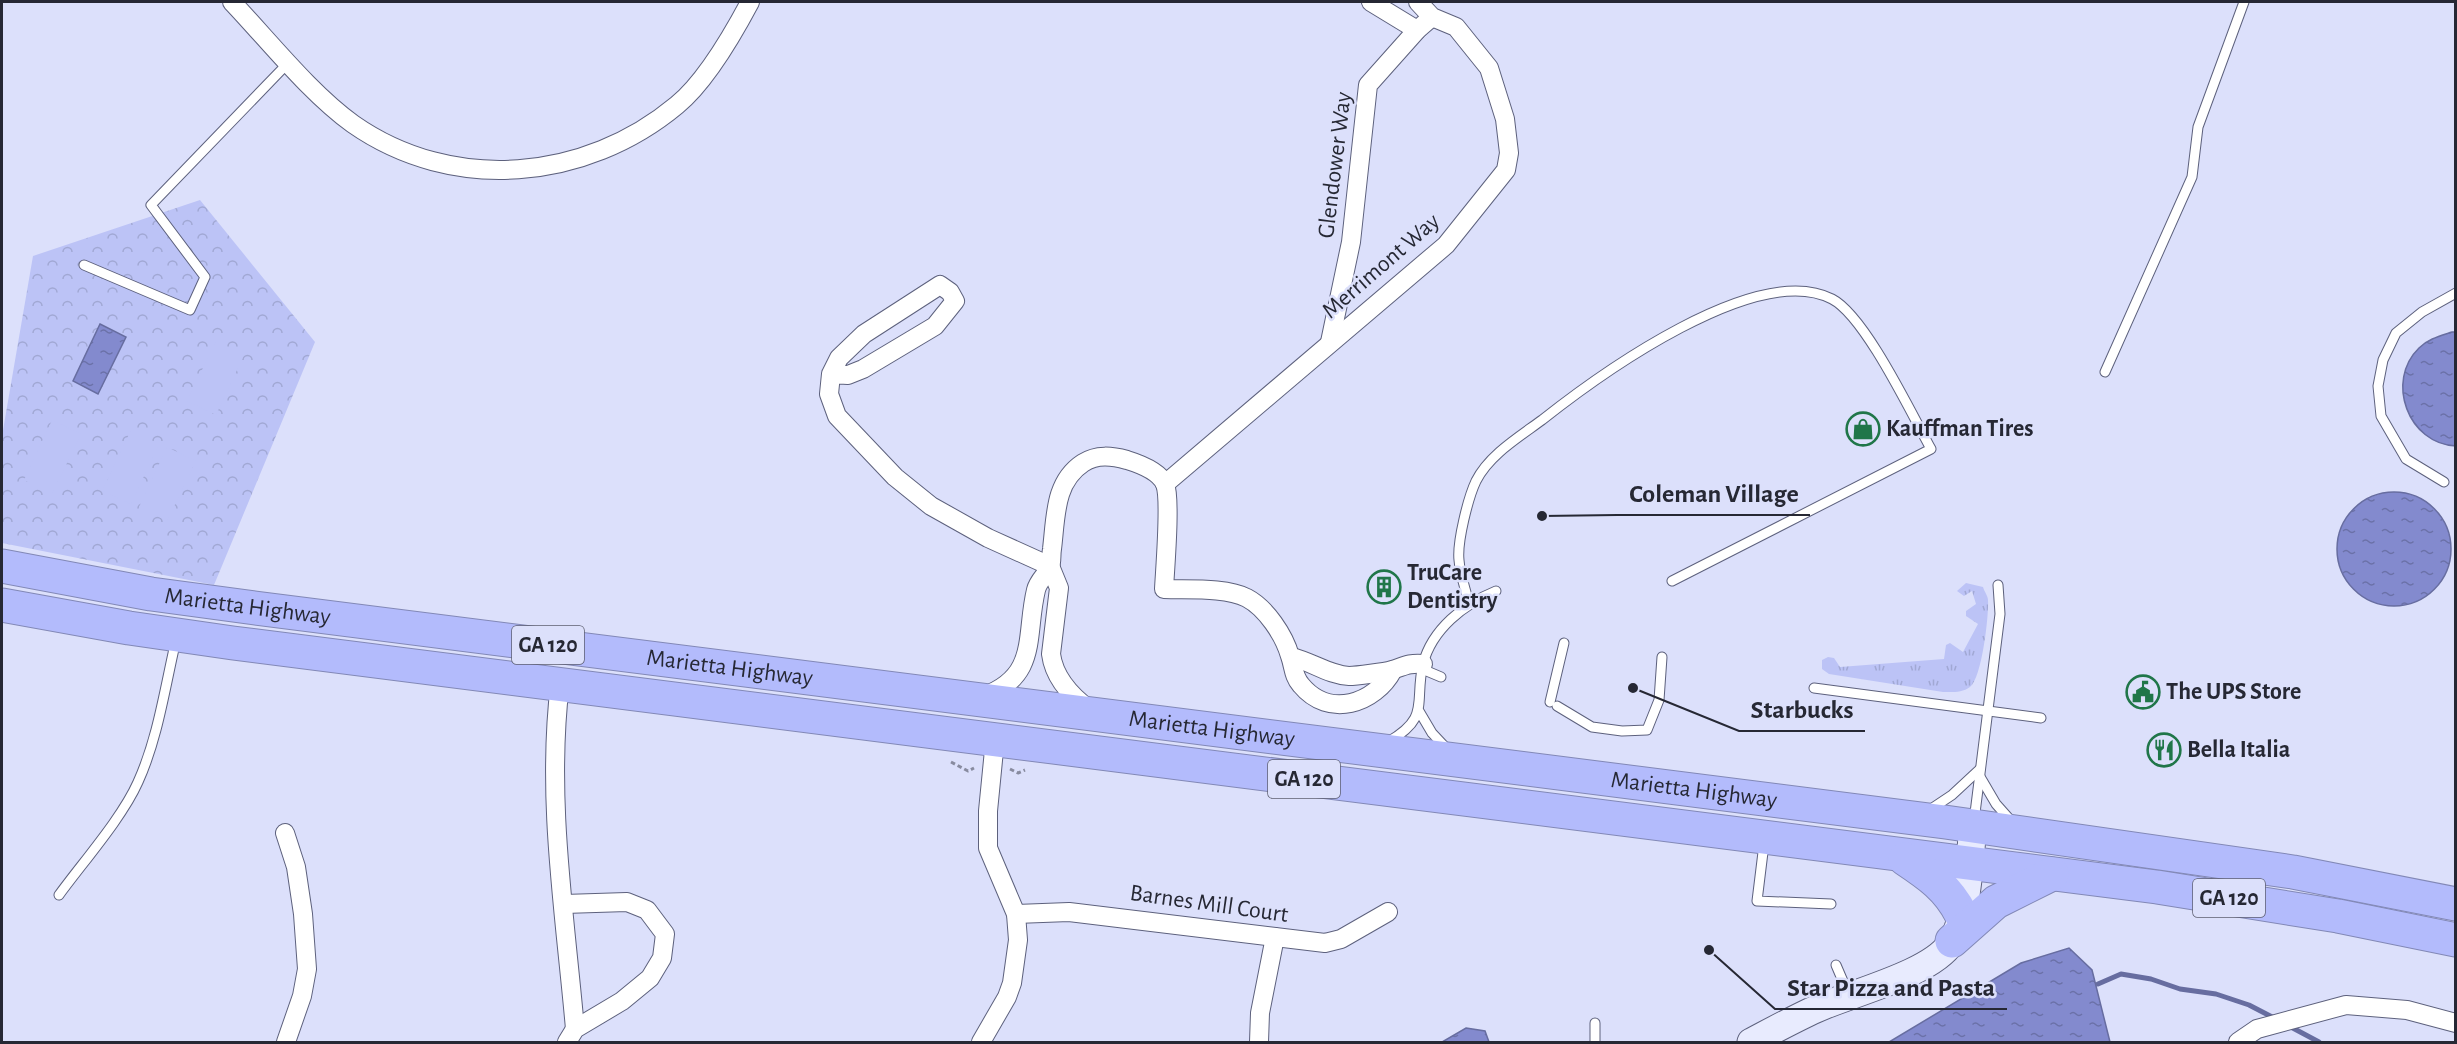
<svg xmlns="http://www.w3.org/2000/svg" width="2457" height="1044" viewBox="0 0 2457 1044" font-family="'Alegreya Sans',sans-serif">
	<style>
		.grass { fill: url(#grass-tufts) }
		.park { fill: url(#park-crowns) }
		.garden { fill: #bcc3f6 }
		.water { fill: url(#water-ripples); stroke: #676da0; stroke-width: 1.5 }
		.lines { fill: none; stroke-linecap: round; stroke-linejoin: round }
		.stream { stroke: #676da0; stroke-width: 5 }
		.lane-casing { stroke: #5d617d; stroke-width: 11 }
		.street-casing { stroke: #5d617d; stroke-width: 20 }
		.secondary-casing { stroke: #5d617d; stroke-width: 29 }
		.highway-casing { stroke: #8288b6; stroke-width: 35 }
		.path { stroke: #888b9f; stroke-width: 3; stroke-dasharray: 4.5 3; stroke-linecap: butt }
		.lane { stroke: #fff; stroke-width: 9 }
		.street { stroke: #fff; stroke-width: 18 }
		.secondary { stroke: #e8ebfe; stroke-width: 27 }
		.highway { stroke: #b3bbfc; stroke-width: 33 }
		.labels { text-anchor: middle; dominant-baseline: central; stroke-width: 5; stroke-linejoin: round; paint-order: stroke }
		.shield { fill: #dce0fb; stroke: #5d5f70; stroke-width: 1.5 }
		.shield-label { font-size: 22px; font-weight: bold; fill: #262834 }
		.street-label { font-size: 24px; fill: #262834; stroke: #dce0fb }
		.poi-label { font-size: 24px; font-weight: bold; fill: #262834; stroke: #dce0fb; text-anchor: start }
		.leader { fill: none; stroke: #262834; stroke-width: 2 }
		.callout-dot { fill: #262834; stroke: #dce0fb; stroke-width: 2 }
		.callout-label { font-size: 26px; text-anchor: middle; font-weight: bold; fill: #262834; stroke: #dce0fb; stroke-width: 5; stroke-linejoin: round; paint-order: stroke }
	</style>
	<defs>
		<pattern id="grass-tufts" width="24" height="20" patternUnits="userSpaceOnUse" patternTransform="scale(1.5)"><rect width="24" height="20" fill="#bcc3f6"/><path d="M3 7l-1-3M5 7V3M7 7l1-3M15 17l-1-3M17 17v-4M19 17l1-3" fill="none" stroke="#a1a8d4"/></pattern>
		<pattern id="park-crowns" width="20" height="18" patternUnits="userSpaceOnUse" patternTransform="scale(1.5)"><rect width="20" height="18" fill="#bcc3f6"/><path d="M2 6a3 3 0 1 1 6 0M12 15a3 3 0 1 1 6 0" fill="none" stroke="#a1a8d4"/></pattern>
		<pattern id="water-ripples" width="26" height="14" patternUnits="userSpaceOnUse" patternTransform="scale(1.5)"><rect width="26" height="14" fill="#838ace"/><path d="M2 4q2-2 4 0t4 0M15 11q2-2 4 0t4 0" fill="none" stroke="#6b71a8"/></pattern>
	</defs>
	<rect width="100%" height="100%" fill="#dce0fb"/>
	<path class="grass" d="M1966,583L1983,587C1984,591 1988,596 1988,600C1989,615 1982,678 1970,687C1962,693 1952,692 1943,692L1829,674L1822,669V660L1828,657L1834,658L1840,667L1944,659L1946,645L1950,643L1963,652L1978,624L1966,616V611L1976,604L1972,591L1964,596L1957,591Z"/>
	<path class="park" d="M200,200L315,342L214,585L2,543V436L33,256Z"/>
	<g class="garden">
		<path d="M216,341L244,355L216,415L187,401Z"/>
		<path d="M52,420L81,434L52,494L24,480Z"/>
		<path d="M131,430L159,444L131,504L102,491Z"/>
		<path d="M167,447L196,461L167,521L139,507Z"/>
	</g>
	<g class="water">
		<path d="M100,324L126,337L98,394L73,381Z"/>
		<path d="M2452,332H2456V446C2408,444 2385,381 2419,348C2428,339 2440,336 2452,332Z"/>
		<circle cx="2394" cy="549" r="57"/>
		<path d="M2069,948L2092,970L2110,1042H1889L2021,963Z"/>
		<path d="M1466,1028L1485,1031L1489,1042H1442Z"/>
	</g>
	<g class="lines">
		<g class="stream">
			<path d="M2098,984L2121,974L2151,979L2180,989L2216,994L2249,1005L2276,1019"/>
			<path d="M2289,1026L2319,1042"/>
		</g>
		<g class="lane-casing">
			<g id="lane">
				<path d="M84,265L190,310L205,277L151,205L289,62"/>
				<path d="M2105,372L2192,177L2198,127L2244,2"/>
				<path d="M2444,482L2406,459L2381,416L2378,386L2383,360L2396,333L2422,312L2456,293"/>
				<path d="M1469,604C1466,590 1460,575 1459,560C1457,542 1468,498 1476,481C1489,455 1519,437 1542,420C1599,375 1757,260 1832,299C1865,316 1911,413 1931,449L1672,581"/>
				<path d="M1422,669L1441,677"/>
				<path d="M1814,688L2041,718"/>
				<path d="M1550,702L1564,643"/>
				<path d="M1557,706L1592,727L1622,731L1647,730L1659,700L1662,657"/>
				<path d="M1419,711L1432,733L1448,750"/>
				<path d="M1388,742C1431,717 1414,703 1423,664C1432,629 1464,604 1496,591"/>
				<path d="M1979,775L1996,804L2012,822"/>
				<path d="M1928,811L1952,795L1980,769"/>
				<path d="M1974,821L2000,614L1998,585"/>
				<path d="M1764,844L1757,901L1831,904"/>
				<path d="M59,895C83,862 122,818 138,782C158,738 165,687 176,640"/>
				<path d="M1836,965L1848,993"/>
				<path d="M1595,1023V1042"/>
			</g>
		</g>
		<g class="street-casing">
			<g id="street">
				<path d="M232,2C269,41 310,93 353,124C453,194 586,181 677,105C705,82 733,34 750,2"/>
				<path d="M1371,2L1417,30"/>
				<path d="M1330,342L1351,242L1368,85L1417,30L1432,17"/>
				<path d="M831,374L848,375L863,369L935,326L955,301L950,292L940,285L864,334L839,358L831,374L829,394L837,416L895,477L931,506L988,538L1050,566"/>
				<path d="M1165,484L1446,245L1506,170L1509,153L1505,119L1489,68L1456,27L1432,17L1418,2"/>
				<path d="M1050,566L1059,588L1051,654C1054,677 1071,696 1090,710"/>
				<path d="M1291,657C1311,661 1328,675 1349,676C1356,676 1386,672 1392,670C1405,666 1408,663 1423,664"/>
				<path d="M560,684C546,799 565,914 575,1029"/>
				<path d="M984,696C1039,676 1025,635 1036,590C1038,581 1046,575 1050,567C1052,562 1051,554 1052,549C1056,517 1054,482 1083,463C1097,454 1112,456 1127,460C1140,464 1159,471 1165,484C1171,499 1165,569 1164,589C1188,590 1226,587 1247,598C1266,608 1284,635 1290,656C1294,667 1293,676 1301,685C1329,719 1375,704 1393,670"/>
				<path d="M285,833L296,867L303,914L307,969L302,996L286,1042"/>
				<path d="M564,904L627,902L647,910L665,934L662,958L650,978L622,1001L575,1029L567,1042"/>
				<path d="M1016,914L1069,912L1325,943L1341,939L1388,912"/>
				<path d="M981,1042L1007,997L1012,983L1018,940L1016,914L988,848V811L995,740"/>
				<path d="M1259,1042L1260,1013L1275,937"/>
				<path d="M2238,1042L2257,1029L2346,1005L2407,1010L2456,1023"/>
			</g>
		</g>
		<g class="secondary-casing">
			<path id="secondary" d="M1751,1042C1772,1031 1794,1019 1816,1009C1851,993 1931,974 1951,943C1968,917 1970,856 1973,825"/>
		</g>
		<g class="highway-casing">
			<g id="highway">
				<path id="s1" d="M2,566L151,594L255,608L1945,822L2293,872L2456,904"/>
				<path d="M2,605L129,628L233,643L2157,887L2338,916L2456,940"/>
				<path d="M1905,859C1929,875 1948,888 1961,914"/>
				<path d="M1952,941L1996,902L2052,874"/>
			</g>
		</g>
		<g class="path">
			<path d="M951,762L968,771L974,768"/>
			<path d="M1010,769L1018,773L1025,770"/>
		</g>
		<use href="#lane" class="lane"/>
		<use href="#street" class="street"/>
		<use href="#secondary" class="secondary"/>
		<use href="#highway" class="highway"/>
	</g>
	<defs>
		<g id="shop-ring" transform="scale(1.725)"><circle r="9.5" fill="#dce0fb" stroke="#207649" stroke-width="1.5"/><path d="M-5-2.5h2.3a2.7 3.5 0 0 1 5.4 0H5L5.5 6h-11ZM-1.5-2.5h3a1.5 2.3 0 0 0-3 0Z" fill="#207649"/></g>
		<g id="building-ring" transform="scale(1.725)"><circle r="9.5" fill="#dce0fb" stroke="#207649" stroke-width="1.5"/><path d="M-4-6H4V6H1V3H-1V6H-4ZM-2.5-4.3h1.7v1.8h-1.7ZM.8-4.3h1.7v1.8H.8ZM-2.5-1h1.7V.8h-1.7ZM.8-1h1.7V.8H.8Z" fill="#207649"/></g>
		<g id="civic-ring" transform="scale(1.725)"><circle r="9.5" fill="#dce0fb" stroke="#207649" stroke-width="1.5"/><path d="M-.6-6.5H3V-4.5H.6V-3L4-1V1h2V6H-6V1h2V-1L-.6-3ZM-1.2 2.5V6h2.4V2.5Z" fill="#207649"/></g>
		<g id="restaurant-ring" transform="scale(1.725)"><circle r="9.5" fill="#dce0fb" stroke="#207649" stroke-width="1.5"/><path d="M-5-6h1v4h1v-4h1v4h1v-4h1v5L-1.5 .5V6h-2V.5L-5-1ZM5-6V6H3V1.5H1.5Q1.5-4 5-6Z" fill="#207649"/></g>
	</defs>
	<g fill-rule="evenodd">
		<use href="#shop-ring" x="1863" y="429"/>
		<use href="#building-ring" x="1384" y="587"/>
		<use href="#civic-ring" x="2143" y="692"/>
		<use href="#restaurant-ring" x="2164" y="750"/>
	</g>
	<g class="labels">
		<g class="shield">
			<rect x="512" y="626" width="72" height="38" rx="4.5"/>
			<rect x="1268" y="760" width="72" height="38" rx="4.5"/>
			<rect x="2193" y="879" width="72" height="38" rx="4.5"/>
		</g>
		<g class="shield-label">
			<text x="548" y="645">GA 120</text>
			<text x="1304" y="779">GA 120</text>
			<text x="2229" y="898">GA 120</text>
		</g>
		<g class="street-label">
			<text transform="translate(1335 165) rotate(-83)">Glendower Way</text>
			<text transform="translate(1381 266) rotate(-41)">Merrimont Way</text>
			<text stroke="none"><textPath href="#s1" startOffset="249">Marietta Highway</textPath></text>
			<text stroke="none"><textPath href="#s1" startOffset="735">Marietta Highway</textPath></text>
			<text stroke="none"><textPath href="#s1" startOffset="1221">Marietta Highway</textPath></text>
			<text stroke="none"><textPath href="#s1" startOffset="1707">Marietta Highway</textPath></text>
			<text transform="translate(1209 904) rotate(8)">Barnes Mill Court</text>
		</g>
		<g class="poi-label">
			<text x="1886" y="429">Kauffman Tires</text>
			<text x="1407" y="573">TruCare<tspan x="1407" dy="28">Dentistry</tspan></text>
			<text x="2166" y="692">The UPS Store</text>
			<text x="2187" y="750">Bella Italia</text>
		</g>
	</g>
	<path class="leader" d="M1542 516L1617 515H1810M1633 688L1739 731H1865M1709 950L1775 1009H2007"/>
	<g class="callout-dot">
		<circle cx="1542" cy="516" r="6"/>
		<circle cx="1633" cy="688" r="6"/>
		<circle cx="1709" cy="950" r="6"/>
	</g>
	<g class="callout-label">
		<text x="1714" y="502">Coleman Village</text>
		<text x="1802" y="718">Starbucks</text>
		<text x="1891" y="996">Star Pizza and Pasta</text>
	</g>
	<rect width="2457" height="1044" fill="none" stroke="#262834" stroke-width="6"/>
</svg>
